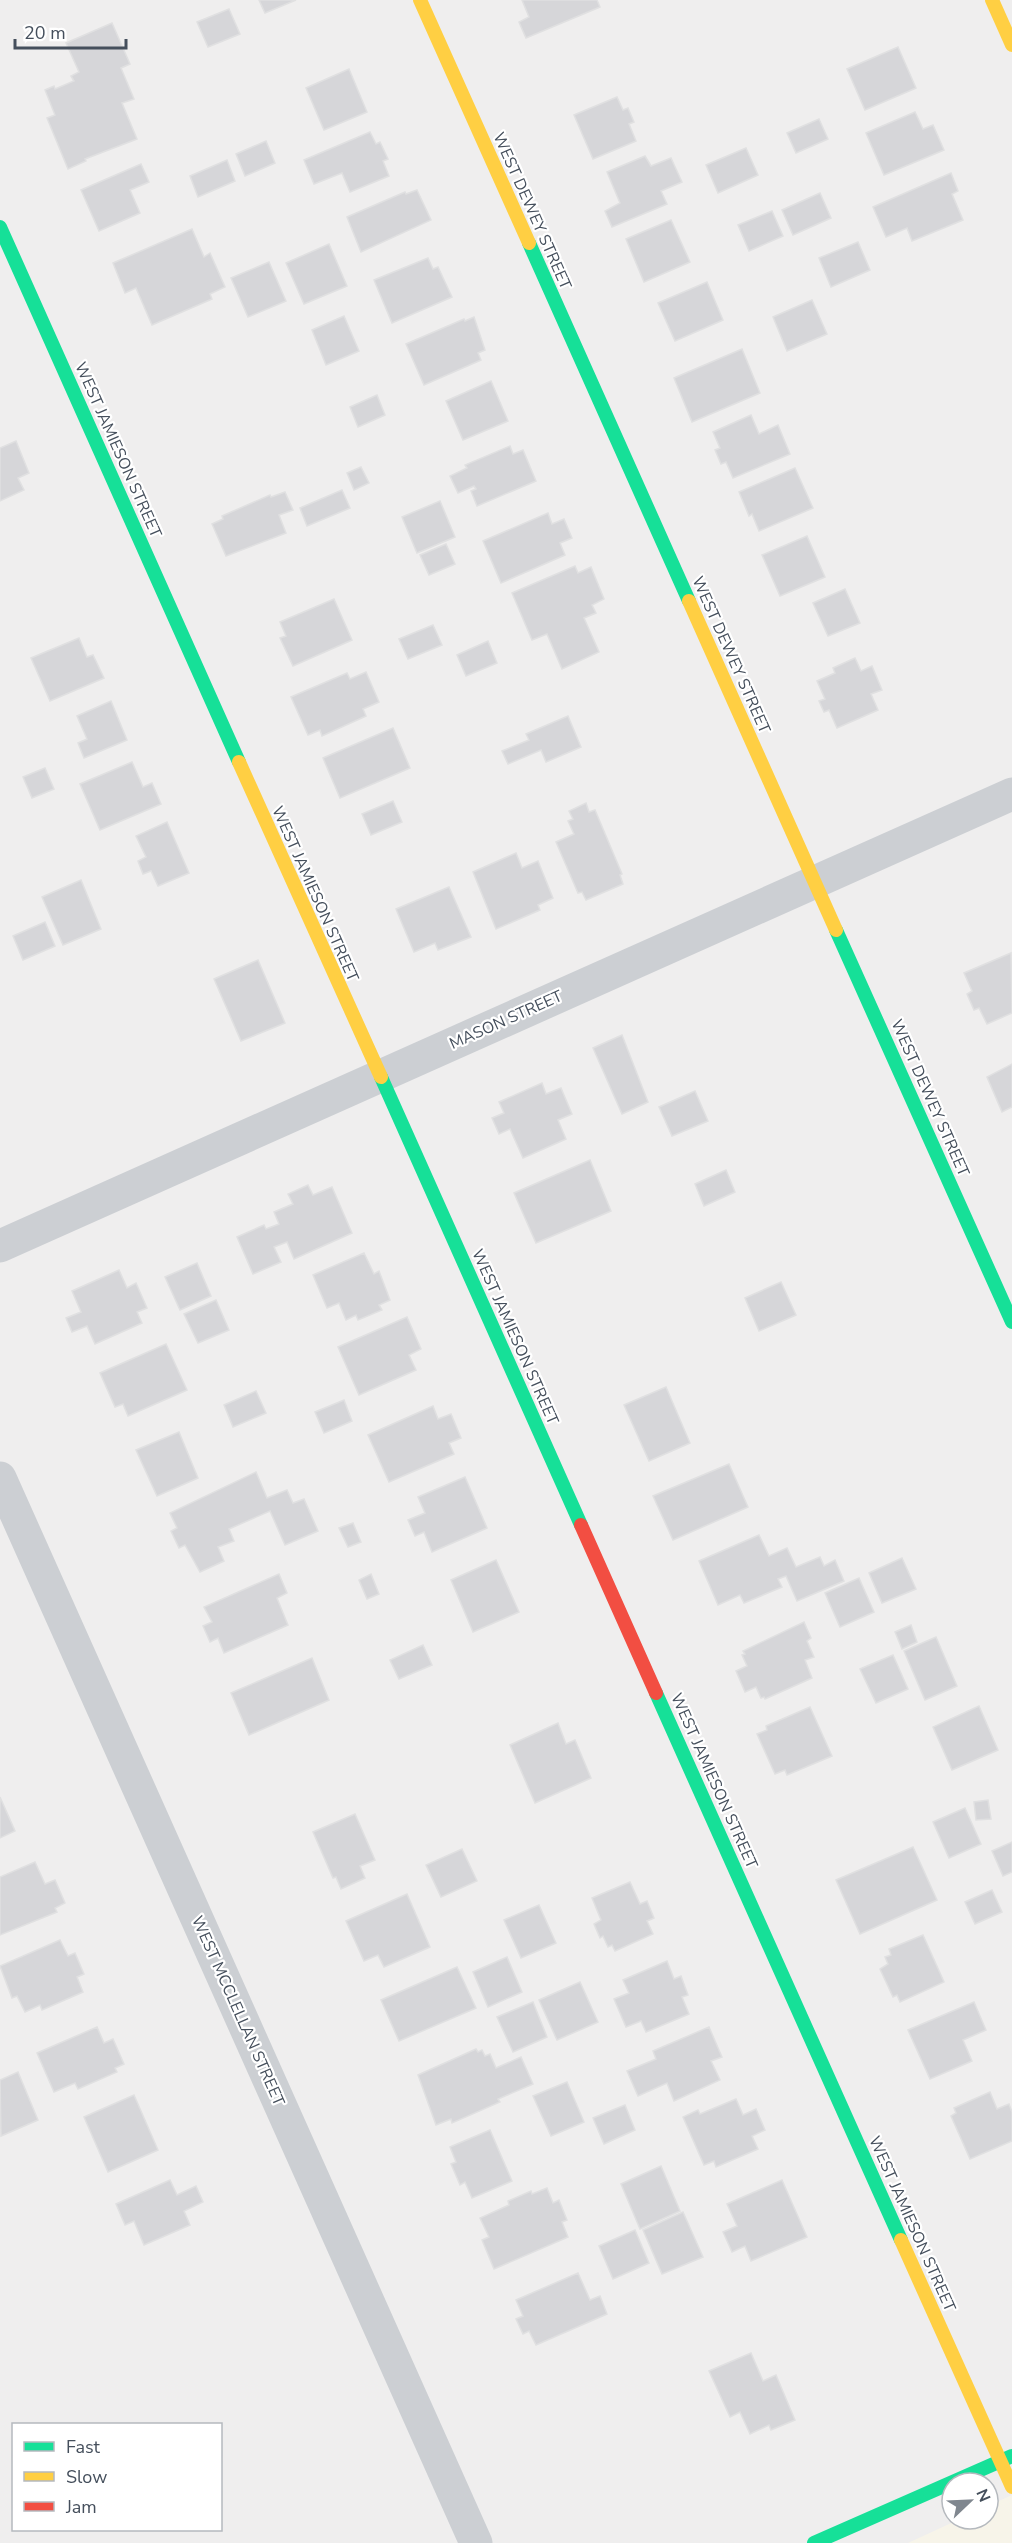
<svg xmlns="http://www.w3.org/2000/svg" width="1012" height="2543" viewBox="0 0 1012 2543" font-family="'Nunito Sans',sans-serif">
	<style>
		.commercial { fill: #f7f4e9 }
		.building { fill: #d6d6d9; stroke: #e0e0e1; stroke-width: 1.5 }
		.lines { fill: none; stroke-linecap: round; stroke-linejoin: round }
		.street { stroke: #cccfd3; stroke-width: 33 }
		.fast { stroke: #16e098; stroke-width: 14 }
		.slow { stroke: #ffcf43; stroke-width: 14 }
		.jam { stroke: #f24e42; stroke-width: 14 }
		.labels { text-anchor: middle; dominant-baseline: central; stroke-width: 4.5; stroke-linejoin: round; paint-order: stroke }
		.street-label { font-size: 16px; fill: #454f5c; stroke: #fff }
	</style>
	<rect width="100%" height="100%" fill="#efeeee"/>
	<path class="commercial" d="M1012,2495V2543H908L960,2519H988V2506Z"/>
	<g class="building">
		<path d="M259,0H296L265,13Z"/>
		<path d="M522,0H597L600,7L526,38L519,22L529,17Z"/>
		<path d="M229,9L240,34L208,47L197,22Z"/>
		<path d="M112,23L130,64L121,68L134,99L122,103L137,139L85,159L86,161L68,169L47,118L55,115L45,90L54,86L55,89L74,81L71,76L79,72L66,43Z"/>
		<path d="M898,47L916,88L865,110L847,69Z"/>
		<path d="M349,69L367,112L324,130L306,88Z"/>
		<path d="M617,97L623,110L628,108L634,122L629,124L636,141L593,159L574,115Z"/>
		<path d="M915,112L923,129L933,125L944,150L884,175L866,133Z"/>
		<path d="M819,119L828,139L796,153L787,133Z"/>
		<path d="M370,132L376,144L380,142L388,159L383,161L389,176L350,192L342,173L314,184L304,160Z"/>
		<path d="M266,141L275,163L245,176L236,154Z"/>
		<path d="M746,148L758,175L718,193L706,165Z"/>
		<path d="M645,156L651,166L671,158L682,182L661,191L667,204L612,227L605,211L620,203L607,172Z"/>
		<path d="M227,160L235,181L198,197L190,176Z"/>
		<path d="M141,164L149,182L130,190L140,213L99,231L81,190Z"/>
		<path d="M951,173L958,191L952,194L963,220L912,241L907,228L886,237L873,207Z"/>
		<path d="M417,190L431,220L361,252L347,217L405,192L406,194Z"/>
		<path d="M820,193L831,218L793,235L782,210Z"/>
		<path d="M772,211L783,236L749,251L738,225Z"/>
		<path d="M671,220L690,262L644,282L626,239Z"/>
		<path d="M192,229L204,257L210,253L225,287L210,294L212,299L152,325L136,288L125,293L113,263Z"/>
		<path d="M858,242L870,270L831,287L819,258Z"/>
		<path d="M329,244L347,286L304,304L286,263Z"/>
		<path d="M428,258L433,269L438,267L452,297L392,323L374,280Z"/>
		<path d="M269,262L286,301L248,317L231,278Z"/>
		<path d="M707,282L723,320L675,341L658,303Z"/>
		<path d="M812,300L827,334L787,351L773,317Z"/>
		<path d="M344,316L359,351L326,365L312,330Z"/>
		<path d="M474,317L485,350L478,353L481,360L424,385L406,344L464,319L465,321Z"/>
		<path d="M742,349L760,393L692,422L674,378Z"/>
		<path d="M491,381L508,421L463,440L446,401Z"/>
		<path d="M377,395L385,415L358,427L350,407Z"/>
		<path d="M751,415L759,434L778,425L790,454L733,478L726,462L721,464L715,450L720,448L713,432Z"/>
		<path d="M16,441L29,473L18,478L24,490L0,501V448Z"/>
		<path d="M510,446L513,454L523,450L536,481L477,506L471,491L476,489L474,486L458,493L450,476L467,468L465,465Z"/>
		<path d="M361,467L369,483L354,490L347,473Z"/>
		<path d="M795,468L813,508L759,531L752,514L749,516L739,492Z"/>
		<path d="M342,490L350,508L307,526L300,508Z"/>
		<path d="M285,492L293,510L279,515L286,533L226,556L212,524L223,519L222,516L270,495L271,497Z"/>
		<path d="M440,501L455,537L417,553L402,517Z"/>
		<path d="M548,513L552,524L564,519L572,538L560,543L565,555L501,583L483,541Z"/>
		<path d="M807,536L825,577L780,596L762,555Z"/>
		<path d="M446,544L455,564L429,575L420,555Z"/>
		<path d="M575,566L578,573L591,567L604,599L592,605L596,613L584,618L599,652L562,669L547,634L532,640L512,593Z"/>
		<path d="M845,589L860,623L828,636L813,603Z"/>
		<path d="M334,599L352,640L293,666L280,638L286,636L280,622Z"/>
		<path d="M433,625L442,645L408,659L399,639Z"/>
		<path d="M79,638L87,657L93,655L104,678L50,701L31,658Z"/>
		<path d="M488,641L497,663L466,676L457,655Z"/>
		<path d="M855,658L861,671L872,666L882,690L871,694L878,710L837,728L829,710L824,712L819,701L825,699L817,681L835,673L833,668Z"/>
		<path d="M366,672L379,702L363,709L366,716L322,736L320,730L308,735L291,697L347,673L350,679Z"/>
		<path d="M111,701L127,740L84,758L78,743L87,739L77,716Z"/>
		<path d="M568,716L581,747L546,762L541,750L508,764L502,751L529,740L526,734Z"/>
		<path d="M393,728L410,768L340,798L323,758Z"/>
		<path d="M132,762L143,787L152,783L161,804L100,830L80,784Z"/>
		<path d="M45,768L54,789L32,798L23,777Z"/>
		<path d="M393,801L402,822L371,835L362,814Z"/>
		<path d="M586,803L589,812L595,810L622,874L620,875L623,884L586,900L582,892L578,893L556,842L574,834L568,821L573,819L569,811Z"/>
		<path d="M167,822L189,873L158,886L151,871L143,874L138,861L146,857L136,836Z"/>
		<path d="M516,853L522,868L538,861L553,898L538,905L540,910L496,929L473,872Z"/>
		<path d="M81,880L101,929L63,945L42,897Z"/>
		<path d="M449,887L471,937L438,950L435,943L414,952L396,909Z"/>
		<path d="M45,922L55,946L23,960L13,936Z"/>
		<path d="M1011,953L1012,1013L987,1024L979,1008L974,1010L967,994L972,991L964,973Z"/>
		<path d="M258,960L285,1023L241,1041L214,979Z"/>
		<path d="M622,1035L648,1102L622,1114L593,1048Z"/>
		<path d="M1012,1064V1107L1002,1112L987,1077Z"/>
		<path d="M542,1083L546,1094L561,1088L572,1114L558,1120L566,1139L523,1158L510,1129L499,1134L492,1118L504,1113L499,1102Z"/>
		<path d="M695,1091L708,1121L672,1136L659,1107Z"/>
		<path d="M590,1160L611,1211L536,1243L514,1193Z"/>
		<path d="M726,1170L735,1192L704,1206L695,1184Z"/>
		<path d="M308,1185L313,1195L332,1187L352,1233L294,1259L287,1242L274,1247L281,1262L253,1274L237,1237L264,1225L266,1229L279,1224L274,1212L293,1204L288,1194Z"/>
		<path d="M364,1253L374,1274L379,1271L390,1300L379,1305L382,1310L358,1320L356,1315L346,1320L339,1303L327,1308L313,1275Z"/>
		<path d="M197,1263L211,1296L180,1310L165,1277Z"/>
		<path d="M119,1270L127,1288L136,1283L147,1308L137,1312L142,1323L95,1344L87,1326L72,1332L66,1318L81,1312L72,1291Z"/>
		<path d="M781,1282L796,1315L759,1331L745,1298Z"/>
		<path d="M216,1300L229,1330L198,1343L184,1314Z"/>
		<path d="M407,1317L421,1349L409,1355L416,1370L359,1395L338,1347Z"/>
		<path d="M166,1344L187,1390L128,1416L123,1404L115,1407L100,1373Z"/>
		<path d="M666,1387L690,1443L649,1461L624,1405Z"/>
		<path d="M256,1391L266,1413L233,1427L224,1405Z"/>
		<path d="M344,1400L352,1421L324,1433L315,1412Z"/>
		<path d="M433,1406L438,1419L451,1414L461,1438L449,1443L454,1454L389,1482L368,1435Z"/>
		<path d="M179,1432L198,1478L157,1496L136,1450Z"/>
		<path d="M729,1464L748,1507L673,1540L653,1496Z"/>
		<path d="M256,1472L267,1498L287,1490L293,1503L304,1499L318,1531L285,1545L270,1511L229,1529L234,1541L218,1547L224,1561L200,1572L185,1545L179,1548L171,1531L177,1528L170,1513Z"/>
		<path d="M465,1477L487,1528L432,1552L424,1532L415,1536L408,1520L425,1513L418,1497Z"/>
		<path d="M353,1523L361,1542L348,1547L339,1528Z"/>
		<path d="M759,1535L769,1556L787,1548L796,1567L820,1557L824,1566L835,1560L844,1581L797,1601L786,1576L778,1579L782,1587L744,1603L740,1595L718,1605L699,1561Z"/>
		<path d="M902,1558L916,1589L882,1603L869,1573Z"/>
		<path d="M496,1560L519,1612L473,1632L451,1580Z"/>
		<path d="M279,1574L287,1593L277,1598L288,1625L224,1653L218,1638L210,1642L203,1626L212,1622L204,1607Z"/>
		<path d="M371,1574L379,1594L367,1599L359,1580Z"/>
		<path d="M859,1578L874,1612L840,1627L825,1593Z"/>
		<path d="M804,1622L811,1638L807,1641L814,1657L805,1660L812,1678L765,1699L764,1697L761,1698L756,1687L745,1692L736,1671L747,1666L742,1655L745,1654L743,1651Z"/>
		<path d="M911,1625L917,1642L902,1649L895,1632Z"/>
		<path d="M936,1637L957,1686L925,1700L904,1651Z"/>
		<path d="M423,1645L432,1665L399,1679L390,1660Z"/>
		<path d="M893,1655L908,1689L876,1703L860,1669Z"/>
		<path d="M312,1658L329,1700L249,1735L231,1693Z"/>
		<path d="M979,1706L998,1750L952,1770L933,1727Z"/>
		<path d="M810,1707L832,1756L787,1775L785,1770L775,1774L757,1734L767,1730L766,1726Z"/>
		<path d="M558,1723L566,1744L575,1740L591,1778L535,1803L510,1745Z"/>
		<path d="M0,1797L15,1831L0,1838Z"/>
		<path d="M988,1800L991,1819L976,1820L974,1802Z"/>
		<path d="M965,1808L981,1844L949,1858L933,1822Z"/>
		<path d="M355,1814L375,1860L360,1866L365,1878L341,1889L336,1877L333,1878L313,1832Z"/>
		<path d="M1012,1842V1872L1003,1876L992,1851Z"/>
		<path d="M913,1847L937,1900L860,1934L836,1880Z"/>
		<path d="M462,1849L477,1881L441,1897L426,1865Z"/>
		<path d="M35,1862L45,1884L55,1880L65,1903L55,1908L57,1912L0,1935V1877Z"/>
		<path d="M630,1882L640,1904L647,1901L654,1918L647,1921L653,1934L615,1951L612,1945L608,1947L603,1936L600,1938L594,1924L601,1920L592,1898Z"/>
		<path d="M992,1890L1002,1912L975,1924L965,1902Z"/>
		<path d="M407,1894L430,1947L384,1967L378,1955L364,1961L346,1921Z"/>
		<path d="M539,1905L556,1943L521,1958L504,1920Z"/>
		<path d="M923,1935L944,1982L900,2002L897,1995L893,1997L880,1969L888,1964L885,1957L891,1955L889,1949Z"/>
		<path d="M60,1940L68,1956L75,1953L84,1974L77,1977L83,1992L42,2010L40,2005L25,2012L17,1996L12,1998L0,1966Z"/>
		<path d="M507,1957L522,1992L488,2007L473,1972Z"/>
		<path d="M667,1961L674,1979L681,1976L688,1995L682,1997L689,2014L646,2032L641,2021L626,2027L614,1999L629,1993L623,1980Z"/>
		<path d="M457,1967L476,2008L399,2041L381,2000Z"/>
		<path d="M580,1982L598,2022L557,2040L539,2000Z"/>
		<path d="M533,2002L547,2037L513,2052L497,2017Z"/>
		<path d="M974,2002L986,2030L963,2040L972,2061L930,2079L908,2030Z"/>
		<path d="M97,2027L104,2043L113,2039L124,2064L115,2068L117,2072L78,2089L75,2083L54,2092L37,2053Z"/>
		<path d="M709,2027L722,2057L711,2061L720,2080L674,2101L667,2083L638,2096L627,2071L656,2059L653,2051Z"/>
		<path d="M476,2049L478,2052L482,2050L485,2056L490,2054L496,2068L521,2057L533,2084L498,2099L500,2102L452,2123L451,2119L436,2125L418,2075Z"/>
		<path d="M18,2072L38,2120L1,2136L0,2080Z"/>
		<path d="M567,2082L584,2122L551,2136L533,2096Z"/>
		<path d="M990,2092L997,2109L1009,2104L1012,2112V2141L970,2159L951,2116L956,2113L954,2108Z"/>
		<path d="M134,2095L158,2150L108,2172L84,2117Z"/>
		<path d="M736,2099L743,2115L756,2109L765,2130L752,2136L758,2149L716,2167L714,2161L704,2165L683,2117L698,2110L700,2114Z"/>
		<path d="M625,2105L635,2130L604,2144L593,2118Z"/>
		<path d="M490,2130L512,2181L472,2198L465,2182L460,2185L451,2164L456,2162L450,2147Z"/>
		<path d="M661,2166L680,2211L640,2229L621,2184Z"/>
		<path d="M170,2180L177,2195L196,2186L203,2202L184,2211L190,2225L144,2245L134,2221L125,2225L116,2204Z"/>
		<path d="M782,2180L807,2237L751,2261L745,2246L732,2252L723,2232L737,2226L727,2204Z"/>
		<path d="M547,2188L553,2203L559,2200L567,2220L562,2222L568,2237L494,2269L482,2240L489,2237L480,2218L509,2205L508,2201L531,2191L532,2194Z"/>
		<path d="M683,2212L703,2257L662,2274L643,2230Z"/>
		<path d="M635,2230L649,2263L613,2279L599,2246Z"/>
		<path d="M578,2273L590,2300L600,2296L607,2314L536,2345L529,2331L523,2334L516,2319L523,2316L516,2300Z"/>
		<path d="M751,2353L763,2381L776,2375L795,2420L771,2430L769,2425L750,2434L740,2412L730,2417L709,2371Z"/>
	</g>
	<g class="lines">
		<g class="street">
			<path d="M0,1246L1012,794"/>
			<path d="M0,1478L476,2543"/>
		</g>
		<g class="fast">
			<path d="M0,227L239,762"/>
			<path d="M529,243L689,601"/>
			<path d="M836,930L1012,1322"/>
			<path d="M381,1077L581,1525"/>
			<path d="M656,1693L901,2240"/>
			<path d="M814,2543L1012,2456"/>
		</g>
		<g class="slow">
			<path d="M420,0L529,243"/>
			<path d="M992,0L1012,45"/>
			<path d="M689,601L836,930"/>
			<path d="M239,762L381,1077"/>
			<path d="M901,2240L1012,2487"/>
		</g>
		<path class="jam" d="M581,1525L656,1693"/>
	</g>
	<g class="labels">
		<g class="street-label">
			<text transform="translate(532 211) rotate(66)">WEST DEWEY STREET</text>
			<text transform="translate(118 450) rotate(66)">WEST JAMIESON STREET</text>
			<text transform="translate(731 655) rotate(66)">WEST DEWEY STREET</text>
			<text transform="translate(315 894) rotate(66)">WEST JAMIESON STREET</text>
			<text transform="translate(506 1020) rotate(-24)">MASON STREET</text>
			<text transform="translate(930 1098) rotate(66)">WEST DEWEY STREET</text>
			<text transform="translate(515 1337) rotate(66)">WEST JAMIESON STREET</text>
			<text transform="translate(714 1781) rotate(66)">WEST JAMIESON STREET</text>
			<text transform="translate(238 2011) rotate(66)">WEST MCCLELLAN STREET</text>
			<text transform="translate(912 2224) rotate(66)">WEST JAMIESON STREET</text>
		</g>
	</g>
	<rect x="12" y="2423" width="210" height="108" fill="#ffffff" stroke="#b5b9be" stroke-width="1.5"/>
	<rect x="24" y="2442" width="30" height="9" fill="#16e098" stroke="#b5b9be" stroke-width="1.5"/>
	<text x="66" y="2453" font-size="18" fill="#454f5c">Fast</text>
	<rect x="24" y="2472" width="30" height="9" fill="#ffcf43" stroke="#b5b9be" stroke-width="1.5"/>
	<text x="66" y="2483" font-size="18" fill="#454f5c">Slow</text>
	<rect x="24" y="2502" width="30" height="9" fill="#f24e42" stroke="#b5b9be" stroke-width="1.5"/>
	<text x="66" y="2513" font-size="18" fill="#454f5c">Jam</text>
	<g transform="translate(970 2501) rotate(67)"><circle r="28" fill="#ffffff" stroke="#b5b9be" stroke-width="1.5"/>
	<path d="M0-4.5L10 22L0 15L-10 22Z" fill="#80878f"/>
	<text y="-9" font-size="16" font-weight="bold" text-anchor="middle" fill="#454f5c">N</text>
	</g>
	<path d="M15 39v9h111v-9" fill="none" stroke="#454f5c" stroke-width="3"/>
	<text x="24" y="39" font-size="18" fill="#454f5c" stroke="#ffffff" stroke-width="4.5" paint-order="stroke">20 m</text>
</svg>
